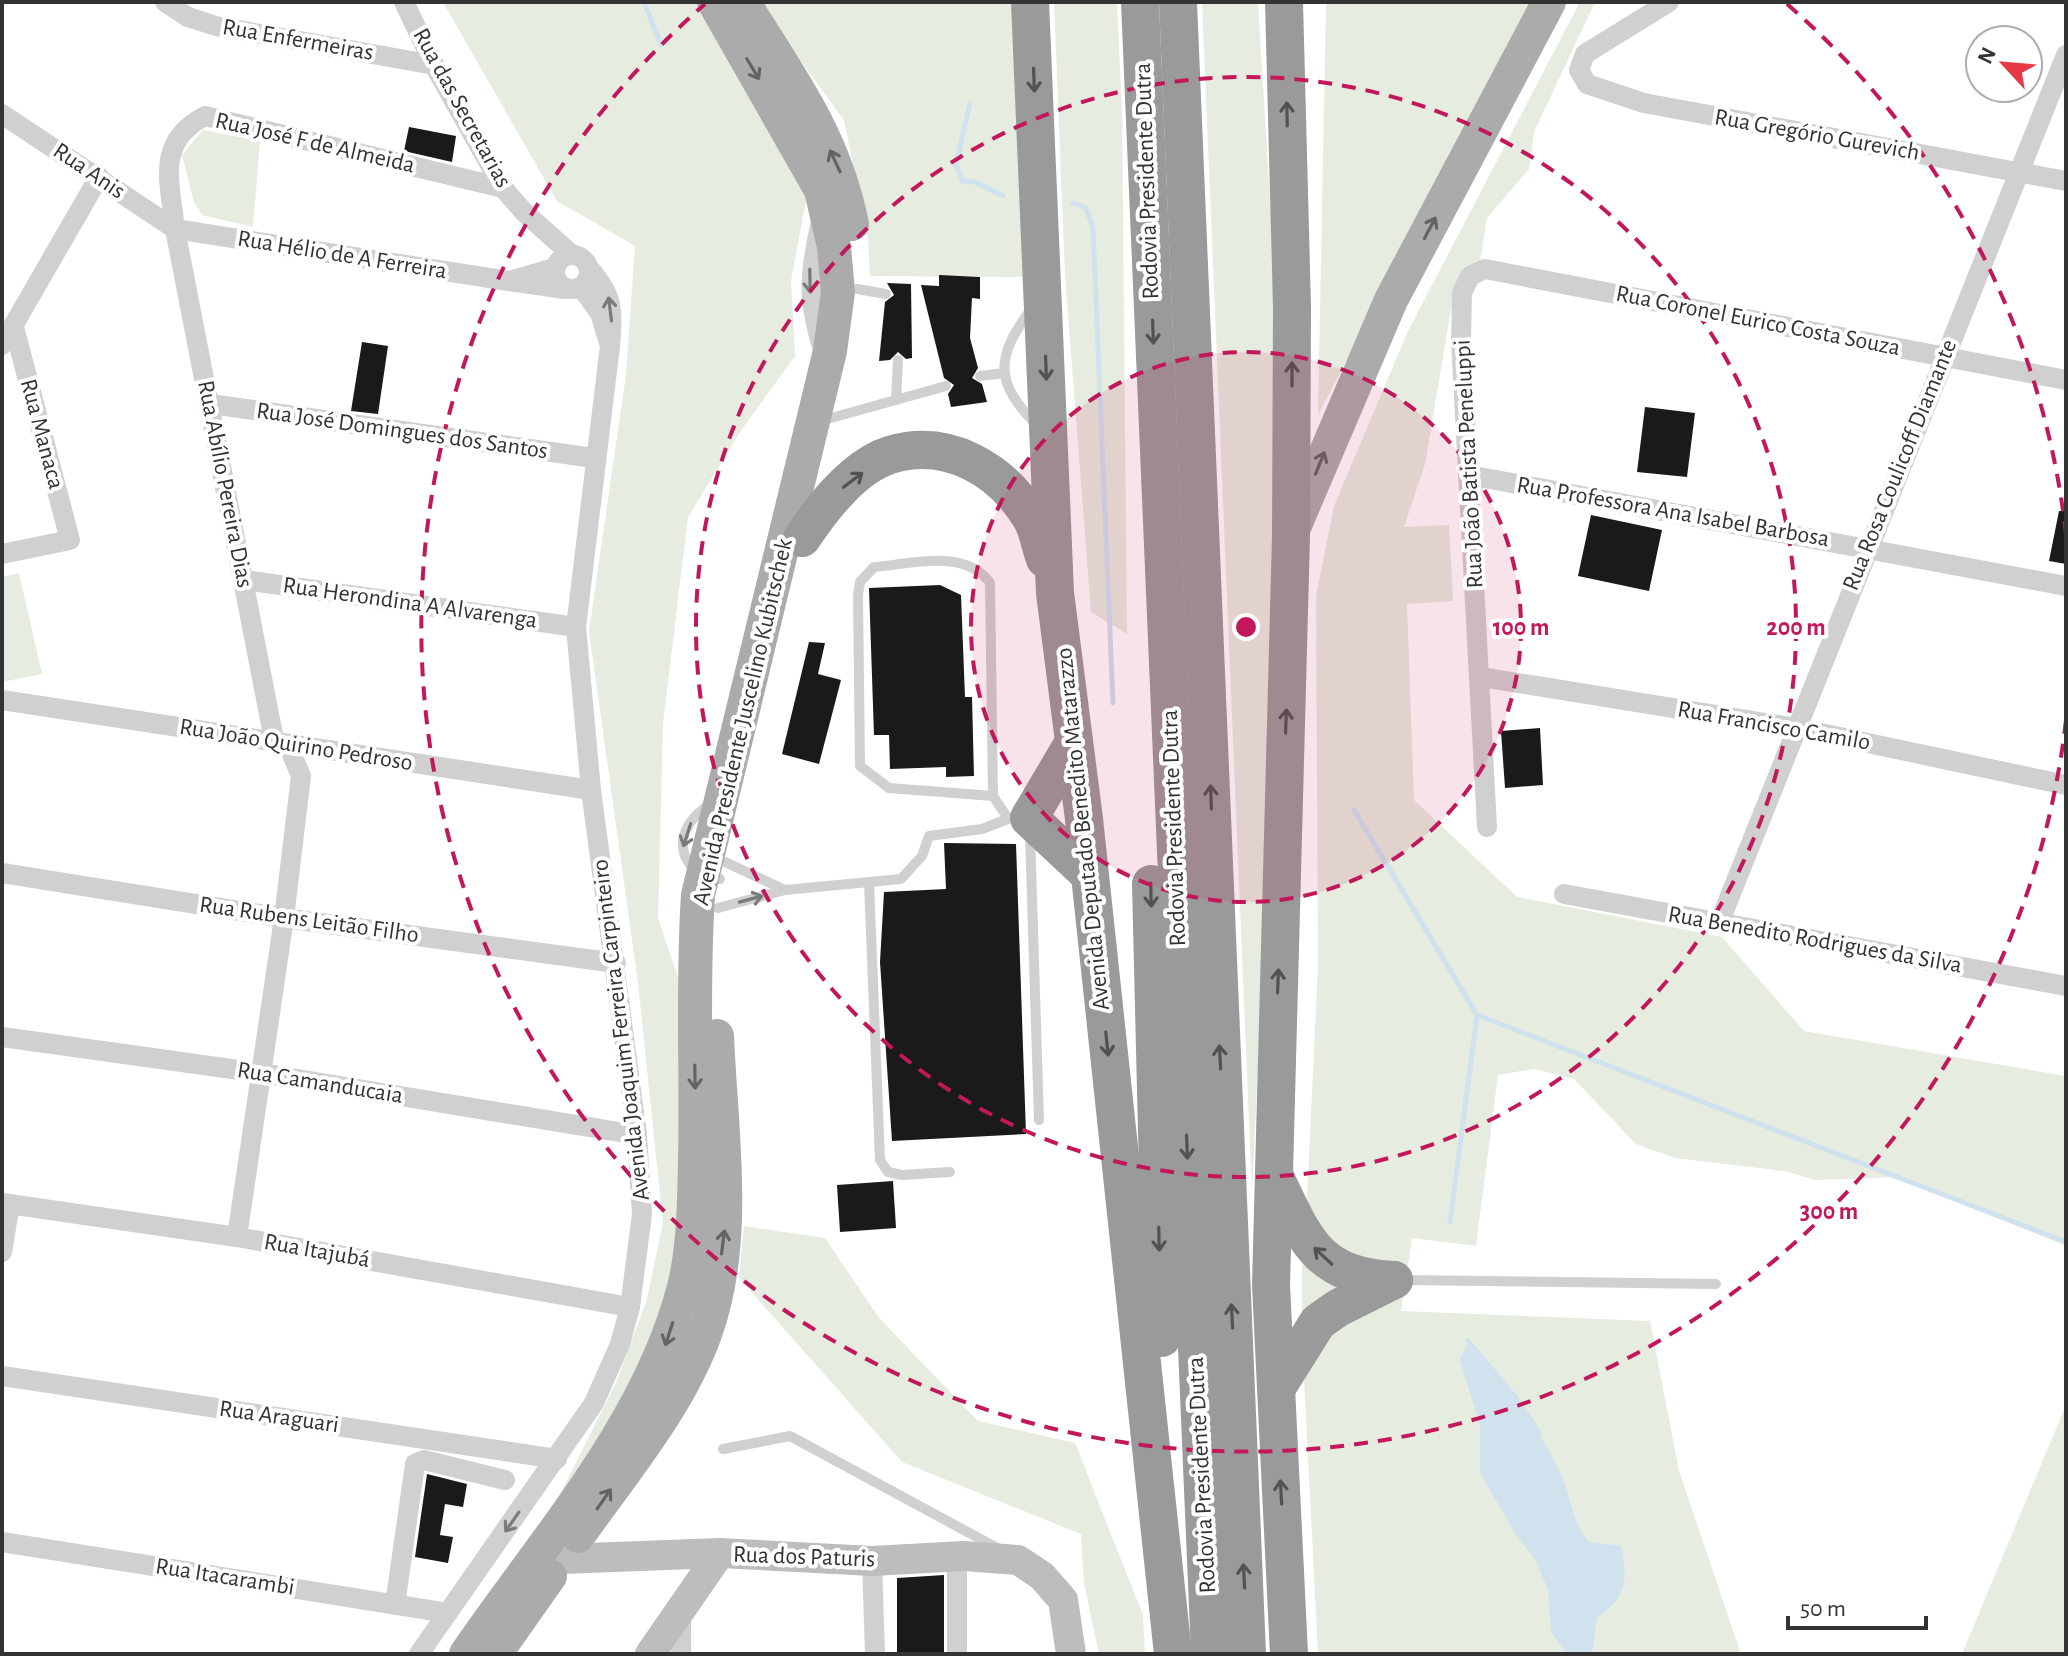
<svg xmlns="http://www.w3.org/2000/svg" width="2068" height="1656" viewBox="0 0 2068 1656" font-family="'Alegreya Sans',sans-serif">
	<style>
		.green { fill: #e6ecdf }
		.water { fill: #cfe2ee }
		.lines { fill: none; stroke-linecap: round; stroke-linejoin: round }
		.stream { stroke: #cfe2ee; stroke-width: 5 }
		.building { fill: #1a1a1a }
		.lane { stroke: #d0d0d0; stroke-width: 10 }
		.street { stroke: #d0d0d0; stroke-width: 20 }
		.secondary { stroke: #bdbdbd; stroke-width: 30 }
		.primary { stroke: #ababab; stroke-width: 34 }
		.highway { stroke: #9a9a9a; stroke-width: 38 }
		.oneway { stroke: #636363 }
		.oneway2 { stroke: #525252 }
		.oneway3 { stroke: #7a7a7a }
		.ring { fill: none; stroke: #c2185b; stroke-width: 4; stroke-dasharray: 14 10 }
		.labels { text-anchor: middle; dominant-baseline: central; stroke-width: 8; stroke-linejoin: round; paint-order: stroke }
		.street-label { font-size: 24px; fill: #333; stroke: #fff }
		.centre { fill: #c2185b; stroke: #fff; stroke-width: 4 }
		.ring-label { font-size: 24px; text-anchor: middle; font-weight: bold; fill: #c2185b; stroke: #fff; stroke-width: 8; stroke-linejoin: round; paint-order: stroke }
	</style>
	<rect width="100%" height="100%" fill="#fff"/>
	<g class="green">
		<path d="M443,2H697L786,137L807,195L791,281L795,356L740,432L688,517L663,723L658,918L680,983L681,1221L671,1282L634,1390L548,1518L616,1383L647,1299L663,1223L638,983L589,631L626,375L635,246L557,201Z"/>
		<path d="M758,2H1021L1037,277L870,276L868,239L844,120Z"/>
		<path d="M1054,2H1117L1122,113L1127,634L1091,612L1065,276Z"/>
		<path d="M1202,2H1258L1286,466L1252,1193Z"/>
		<path d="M1326,2H1534L1318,415Z"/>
		<path d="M1580,2H1595L1534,132L1529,169L1487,218L1480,262L1461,274L1451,309L1425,464L1404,527L1449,525L1453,601L1407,604L1414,800L1517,897L1722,937L1804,1031L2066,1076V1246L1897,1177L1815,1180L1785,1171L1675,1158L1636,1144L1574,1079L1534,1069L1498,1075L1476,1246L1412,1238L1406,1278L1365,1270L1306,1221L1318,966L1316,596L1334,506L1408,331Z"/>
		<path d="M203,130L260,141L253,227L202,215L194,202L182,155Z"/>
		<path d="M19,573L42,674L2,682V577Z"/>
		<path d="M744,1226L825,1238L879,1318L978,1421L1075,1443L1143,1615L1145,1654H1099L1084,1583L1081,1534L902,1462L739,1278Z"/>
		<path d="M1302,1263L1356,1294L1302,1324Z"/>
		<path d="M1405,1282L1401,1311L1650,1321L1679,1471L1741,1654H1318L1304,1377L1314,1337Z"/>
		<path d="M2066,1405V1654H1962Z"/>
	</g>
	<path class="water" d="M1468,1341C1502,1381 1535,1421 1558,1468C1571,1493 1571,1522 1589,1542L1621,1546C1628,1581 1627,1597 1597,1618L1592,1654H1567L1551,1632L1548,1590L1536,1561L1517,1536L1480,1473V1426L1460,1360Z"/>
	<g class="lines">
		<g class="stream">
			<path d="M644,2L661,45"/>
			<path d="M970,103L956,164L962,181L975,182L1003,196"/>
			<path d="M1073,203L1086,208L1093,228L1113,703"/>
			<path d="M1354,810L1477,1015L1450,1222"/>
			<path d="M1477,1015L2066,1242"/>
			<path d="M1468,1341L1515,1397L1539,1433"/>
		</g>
	</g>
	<g class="building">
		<path d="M409,127L456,136L452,162L404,151Z"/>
		<path d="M939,275L980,277V299L972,298L970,338L978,368L972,378L982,384L987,402L951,407L948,394L954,385L944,378L921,285L939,286Z"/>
		<path d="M887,283L911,284L912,358L906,359L898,352L890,360L879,361L885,302L894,295Z"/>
		<path d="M362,342L388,346L378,414L351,411Z"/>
		<path d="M1645,407L1695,413L1687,477L1637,472Z"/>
		<path d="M2059,511H2066V564L2049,561Z"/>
		<path d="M1591,515L1662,530L1649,591L1578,576Z"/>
		<path d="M940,585L961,595L965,697H972L974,776L946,777V767L890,769L889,735H874L869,588Z"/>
		<path d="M809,642L825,643L818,674L841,680L819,764L782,754Z"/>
		<path d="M1540,728L1543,785L1505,788L1501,731Z"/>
		<path d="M944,843L1016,844L1026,1134L892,1141L880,962L884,892L946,889Z"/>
		<path d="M893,1181L896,1228L840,1232L837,1185Z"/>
		<path d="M427,1474L467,1484L463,1507L445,1504L440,1535L453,1537L448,1563L415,1557Z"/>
		<path d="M944,1575V1654H897V1578Z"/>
	</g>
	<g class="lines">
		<g class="lane">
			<path d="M857,289L886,294"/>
			<path d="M1032,308C996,356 993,382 1037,425"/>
			<path d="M980,376L1004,373"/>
			<path d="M896,400L898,360"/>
			<path d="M831,418L946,386"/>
			<path d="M993,796L889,788L860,766L858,595L860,582L874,567C912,564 965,548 990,583L993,796L1007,817"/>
			<path d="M712,804C672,824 672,873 720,879"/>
			<path d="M1030,834L1039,1120"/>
			<path d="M725,862L785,890"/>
			<path d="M869,883L880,1160L888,1172L902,1175L950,1172"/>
			<path d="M718,908L785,890L901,879L922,856L929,836L982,829L1013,817"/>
			<path d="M1400,1280L1716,1284"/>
			<path d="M723,1449L790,1436L999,1549"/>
		</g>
		<g class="street">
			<path d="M165,2L188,17L216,26L434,65"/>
			<path d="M404,2L434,65L503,188L524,212L572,255"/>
			<path d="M1669,2L1585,54L1579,70L1587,84L1644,103L2066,181"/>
			<path d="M2,114L175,229L509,281"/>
			<path d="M822,217C810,270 806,296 823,350"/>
			<circle cx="572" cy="272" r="17"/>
			<path d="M554,268L509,281L565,289"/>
			<path d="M581,287L600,313L610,346C613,309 614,297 589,268"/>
			<path d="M2,345L99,177"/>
			<path d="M210,404L594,458"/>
			<path d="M1469,475L2066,586"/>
			<path d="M2,554L70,540L14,327"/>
			<path d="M244,580L576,627"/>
			<path d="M1481,677L1797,728L2066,785"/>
			<path d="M2,700L591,790"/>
			<path d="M274,740L175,229C170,182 155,142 205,116L503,188"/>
			<path d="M1487,827L1461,341L1462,293L1470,276L1485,269L2066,380"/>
			<path d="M2,873L284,918L616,963"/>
			<path d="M1564,894L2066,986"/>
			<path d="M1720,921L2066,55"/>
			<path d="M2,1037L261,1073L637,1135"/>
			<path d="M2,1203L237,1237L630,1307"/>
			<path d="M237,1237L284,918L301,776L288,745"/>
			<path d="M2,1252L10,1204"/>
			<path d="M2,1376L557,1459"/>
			<path d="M2,1542L448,1613"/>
			<path d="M872,1561L875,1654"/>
			<path d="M395,1605L415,1464L424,1460L505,1480"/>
			<path d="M419,1654L594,1403L620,1344L630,1307L642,1214L637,1135L591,790L576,627L610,346"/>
			<path d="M681,1654V1612"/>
			<path d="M957,1654V1557"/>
		</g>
		<g class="secondary">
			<path d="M561,1559L720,1553L872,1561L964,1556L1018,1560L1042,1576L1063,1600L1071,1654"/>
			<path d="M650,1654L720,1553"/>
		</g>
		<g class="primary">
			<path d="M743,2C790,77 834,135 852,224"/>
			<path d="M1292,532L1391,300L1549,2"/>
			<path d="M578,1536C622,1474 679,1406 705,1334C739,1240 721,1134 717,1036"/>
			<path d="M466,1654C544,1540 649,1424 684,1287C694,1247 694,1202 695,1161C697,1072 692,984 698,895L830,351L838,292L834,247L821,190L714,2"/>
			<path d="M495,1654L550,1576"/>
		</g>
		<g class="highway">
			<path d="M1030,2L1055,593L1084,819L1173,1654"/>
			<path d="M1140,2L1210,1654"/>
			<path d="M1178,2L1247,1654"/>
			<path d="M1284,2L1292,307L1291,536L1271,1285L1289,1654"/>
			<path d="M802,538C822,508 854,466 890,455C948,437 1002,470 1031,518C1038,530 1040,546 1045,559"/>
			<path d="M1074,742L1029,818L1089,874"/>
			<path d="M1151,884L1162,1338"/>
			<path d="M1276,1179C1306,1242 1318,1276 1394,1280"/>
			<path d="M1276,1389L1318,1322L1338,1308L1394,1280"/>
		</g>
	</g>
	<defs><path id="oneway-shaft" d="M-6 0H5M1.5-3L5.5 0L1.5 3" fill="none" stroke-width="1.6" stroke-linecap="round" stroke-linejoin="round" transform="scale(2)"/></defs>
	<g class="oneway">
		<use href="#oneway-shaft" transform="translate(753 69) rotate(59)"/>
		<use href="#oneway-shaft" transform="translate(835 161) rotate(-115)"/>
		<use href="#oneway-shaft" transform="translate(1430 228) rotate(-62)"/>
		<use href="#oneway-shaft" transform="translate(1320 463) rotate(-68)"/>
		<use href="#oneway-shaft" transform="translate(695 1077) rotate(89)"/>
		<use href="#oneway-shaft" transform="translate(723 1242) rotate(-83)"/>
		<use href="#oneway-shaft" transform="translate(669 1334) rotate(108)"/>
		<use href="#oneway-shaft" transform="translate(604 1499) rotate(-55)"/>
	</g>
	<g class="oneway2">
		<use href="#oneway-shaft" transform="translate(1034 80) rotate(88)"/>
		<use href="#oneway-shaft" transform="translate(1287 114) rotate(-91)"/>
		<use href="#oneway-shaft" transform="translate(1153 332) rotate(88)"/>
		<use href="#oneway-shaft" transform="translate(1046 368) rotate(88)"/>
		<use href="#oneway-shaft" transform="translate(1292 374) rotate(-90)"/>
		<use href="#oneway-shaft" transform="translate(853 480) rotate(-37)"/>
		<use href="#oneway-shaft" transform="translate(1286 721) rotate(-88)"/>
		<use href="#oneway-shaft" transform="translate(1211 797) rotate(-92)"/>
		<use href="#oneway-shaft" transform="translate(1151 895) rotate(89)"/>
		<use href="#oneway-shaft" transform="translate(1278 981) rotate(-88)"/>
		<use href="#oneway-shaft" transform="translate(1107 1044) rotate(84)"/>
		<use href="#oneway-shaft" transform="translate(1220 1057) rotate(-93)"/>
		<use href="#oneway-shaft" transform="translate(1187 1147) rotate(88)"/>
		<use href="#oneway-shaft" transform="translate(1159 1239) rotate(89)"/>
		<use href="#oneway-shaft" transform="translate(1323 1256) rotate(-137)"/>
		<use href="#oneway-shaft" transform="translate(1232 1316) rotate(-93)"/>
		<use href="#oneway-shaft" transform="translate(1281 1492) rotate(-93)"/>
		<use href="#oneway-shaft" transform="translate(1244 1576) rotate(-93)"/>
	</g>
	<g class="oneway3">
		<use href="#oneway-shaft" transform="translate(810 281) rotate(89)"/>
		<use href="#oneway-shaft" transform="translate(610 309) rotate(-97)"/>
		<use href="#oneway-shaft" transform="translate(687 835) rotate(108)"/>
		<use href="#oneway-shaft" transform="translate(751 899) rotate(-15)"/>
		<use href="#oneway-shaft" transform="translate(512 1522) rotate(125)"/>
	</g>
	<circle cx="1246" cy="627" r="275" fill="#c2185b" fill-opacity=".12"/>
	<g class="ring">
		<circle cx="1246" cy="627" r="275"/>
		<circle cx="1246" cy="627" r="550"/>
		<path d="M2066 720A825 825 0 1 1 705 4M1787 4A825 825 0 0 1 2066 534"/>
	</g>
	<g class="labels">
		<g class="street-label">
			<text transform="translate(298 40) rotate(10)">Rua Enfermeiras</text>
			<text transform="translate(462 108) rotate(61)">Rua das Secretarias</text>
			<text transform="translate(1817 135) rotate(10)">Rua Gregório Gurevich</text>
			<text transform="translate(315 143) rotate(13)">Rua José F de Almeida</text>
			<text transform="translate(89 171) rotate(34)">Rua Anis</text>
			<text transform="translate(1147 181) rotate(-92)">Rodovia Presidente Dutra</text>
			<text transform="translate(342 255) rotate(9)">Rua Hélio de A Ferreira</text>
			<text transform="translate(1758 321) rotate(11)">Rua Coronel Eurico Costa Souza</text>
			<text transform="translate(402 431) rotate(8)">Rua José Domingues dos Santos</text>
			<text transform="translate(42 434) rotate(75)">Rua Manaca</text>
			<text transform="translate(1469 464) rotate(-93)">Rua João Batista Peneluppi</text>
			<text transform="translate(1900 465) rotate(-68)">Rua Rosa Coulicoff Diamante</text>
			<text transform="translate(225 484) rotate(79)">Rua Abílio Pereira Dias</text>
			<text transform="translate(1673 512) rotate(10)">Rua Professora Ana Isabel Barbosa</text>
			<text transform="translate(410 603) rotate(8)">Rua Herondina A Alvarenga</text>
			<text transform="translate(743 722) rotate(-77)">Avenida Presidente Juscelino Kubitschek</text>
			<text transform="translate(1774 726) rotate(10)">Rua Francisco Camilo</text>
			<text transform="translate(296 745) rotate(9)">Rua João Quirino Pedroso</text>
			<text transform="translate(1174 828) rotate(-92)">Rodovia Presidente Dutra</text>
			<text transform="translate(1083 829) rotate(-96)">Avenida Deputado Benedito Matarazzo</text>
			<text transform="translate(309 920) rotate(8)">Rua Rubens Leitão Filho</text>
			<text transform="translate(1815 940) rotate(10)">Rua Benedito Rodrigues da Silva</text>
			<text transform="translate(621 1030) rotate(-97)">Avenida Joaquim Ferreira Carpinteiro</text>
			<text transform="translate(320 1083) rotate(9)">Rua Camanducaia</text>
			<text transform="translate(317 1251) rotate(10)">Rua Itajubá</text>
			<text transform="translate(279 1417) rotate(8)">Rua Araguari</text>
			<text transform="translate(1202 1475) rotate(-93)">Rodovia Presidente Dutra</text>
			<text transform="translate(804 1557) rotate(2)">Rua dos Paturis</text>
			<text transform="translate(225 1577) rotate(9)">Rua Itacarambi</text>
		</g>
	</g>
	<circle cx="1246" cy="627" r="12" class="centre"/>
	<g class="ring-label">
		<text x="1521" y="635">100 m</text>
		<text x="1796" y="635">200 m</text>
		<text x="1829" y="1219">300 m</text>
	</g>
	<rect width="2068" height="1656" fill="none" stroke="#333333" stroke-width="8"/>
	<g transform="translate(2004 64) rotate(296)"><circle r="38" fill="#ffffff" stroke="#adadad" stroke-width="2"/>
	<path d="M0-6L14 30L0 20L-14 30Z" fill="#e63946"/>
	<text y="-12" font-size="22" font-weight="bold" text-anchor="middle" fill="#333333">N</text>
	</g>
	<path d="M1788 1616v12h138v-12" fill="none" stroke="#333333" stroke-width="4"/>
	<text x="1800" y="1616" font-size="24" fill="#333333" stroke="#ffffff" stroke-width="6" paint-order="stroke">50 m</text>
</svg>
